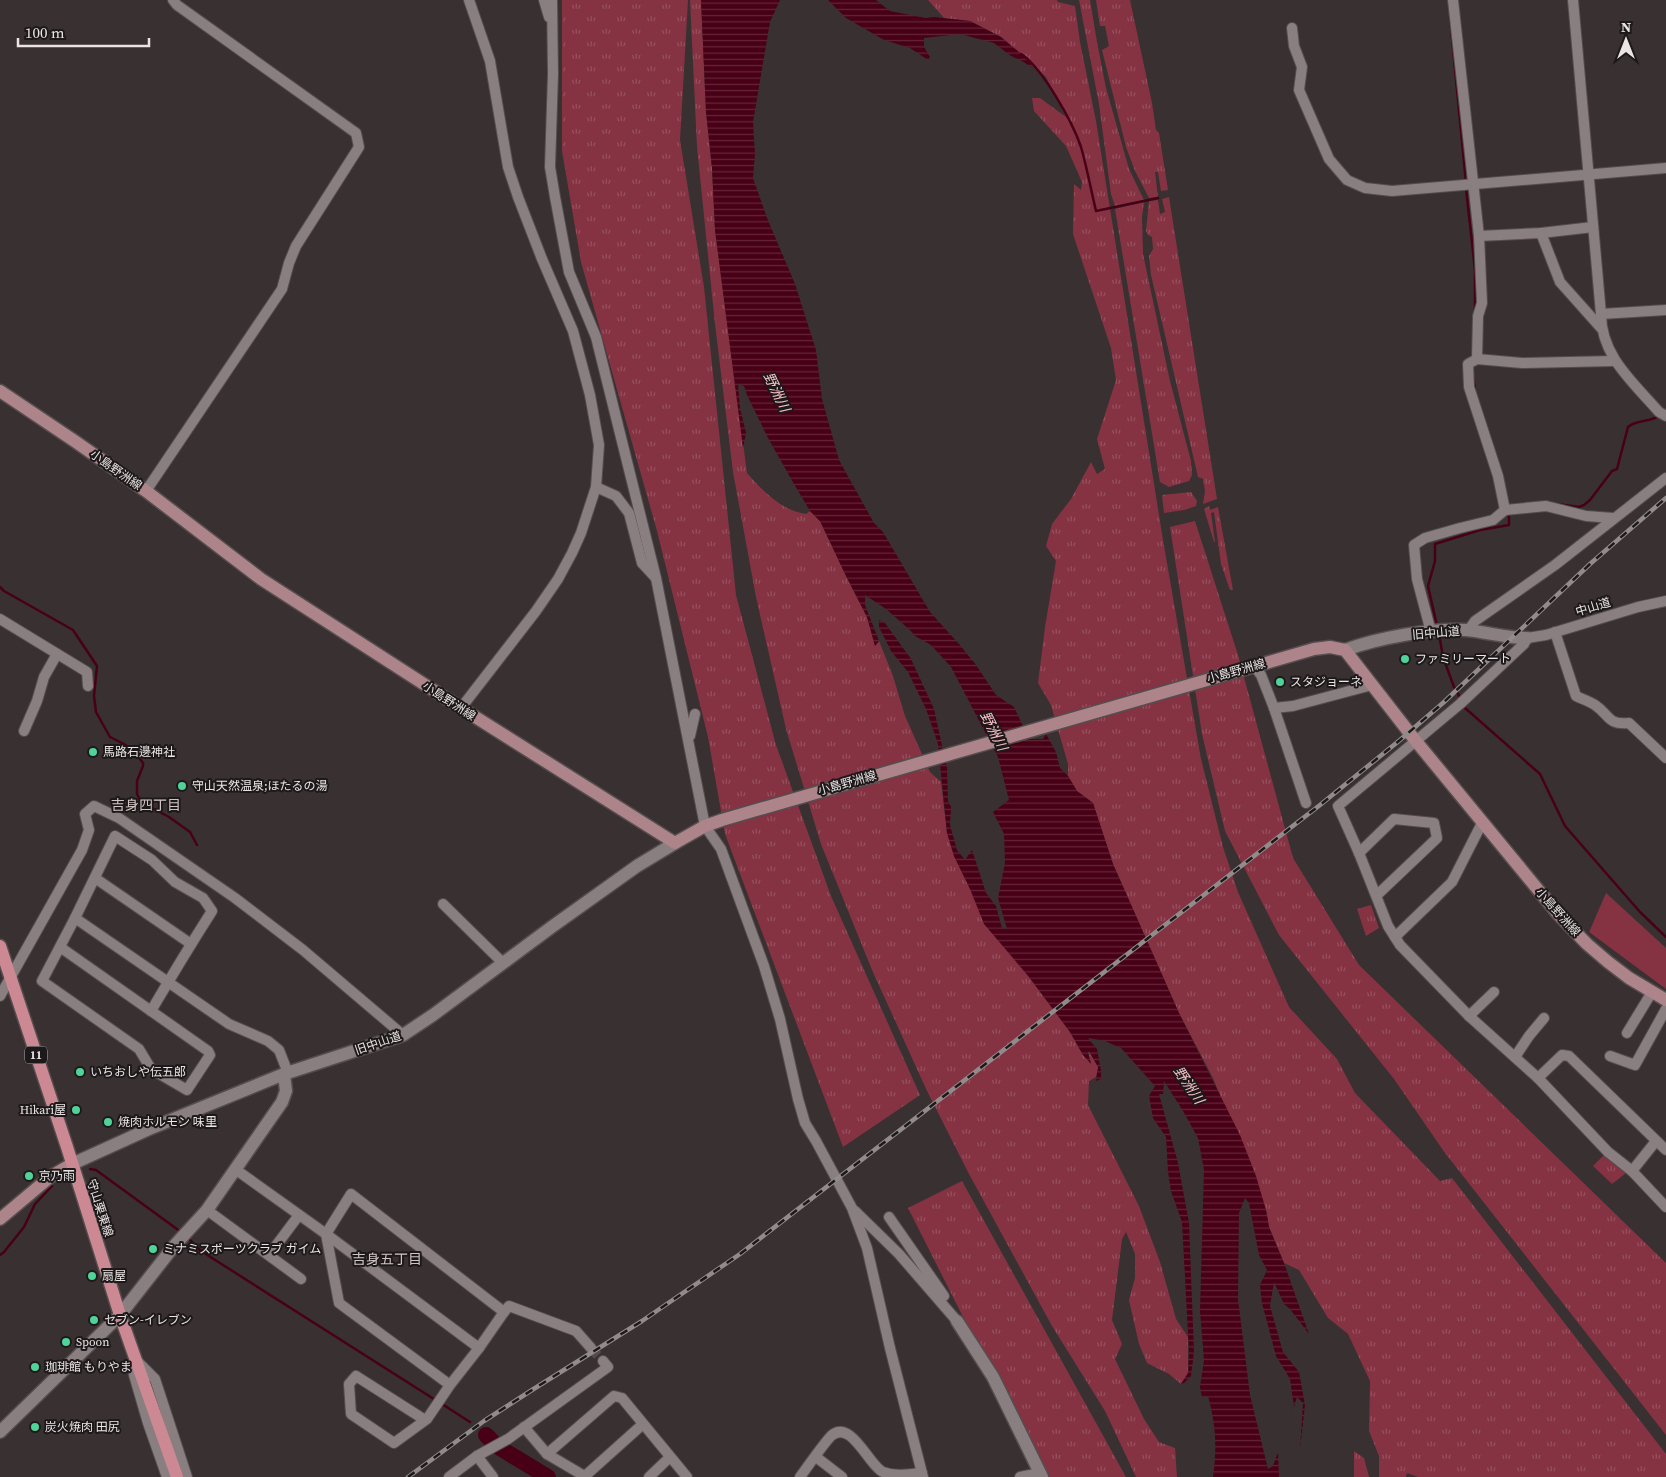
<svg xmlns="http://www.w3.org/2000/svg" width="1666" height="1477" viewBox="0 0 1666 1477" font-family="'Source Serif 4','Noto Sans JP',serif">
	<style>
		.grass { fill: url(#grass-tufts) }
		.pitch { fill: #853243 }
		.water { fill: url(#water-rules) }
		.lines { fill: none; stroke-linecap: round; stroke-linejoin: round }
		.stream { stroke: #480016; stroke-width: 2.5 }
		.river { stroke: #480016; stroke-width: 16 }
		.minor-tunnel { stroke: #544b4c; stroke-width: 10; stroke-dasharray: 10 5; stroke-linecap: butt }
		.minor-casing { stroke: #554d4e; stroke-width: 12 }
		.tertiary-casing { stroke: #554d4e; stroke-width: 15 }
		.secondary-casing { stroke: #554d4e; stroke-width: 15 }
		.primary-casing { stroke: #554d4e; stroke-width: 15 }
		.minor { stroke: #8a7f80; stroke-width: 10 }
		.tertiary { stroke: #8a7f80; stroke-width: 12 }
		.secondary { stroke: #ac8489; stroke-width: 12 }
		.primary { stroke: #cd8993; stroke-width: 12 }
		.rail-casing { stroke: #928b8b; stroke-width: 4.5 }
		.rail { stroke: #1d191a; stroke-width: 2.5; stroke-dasharray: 8; stroke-linecap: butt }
		.poi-dot { fill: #4fd399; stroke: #1d191a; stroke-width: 2 }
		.labels { text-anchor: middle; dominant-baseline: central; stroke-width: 4; stroke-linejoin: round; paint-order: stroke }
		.shield { fill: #1d191a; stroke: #aca7a7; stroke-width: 1 }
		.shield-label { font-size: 11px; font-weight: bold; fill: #eae4e4 }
		.street-label { font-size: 12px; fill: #eae4e4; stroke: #1d191a }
		.poi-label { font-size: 12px; fill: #eae4e4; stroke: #1d191a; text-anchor: start }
		.water-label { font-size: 14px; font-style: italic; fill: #f9c1c7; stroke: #1d191a }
		.neighbourhood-label { font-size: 14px; fill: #d0c4c5; stroke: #1d191a }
	</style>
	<defs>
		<pattern id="grass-tufts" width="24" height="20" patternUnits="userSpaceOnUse" patternTransform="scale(1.25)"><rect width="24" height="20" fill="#853243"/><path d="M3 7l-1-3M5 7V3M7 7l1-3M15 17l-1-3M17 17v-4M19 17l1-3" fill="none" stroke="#96505e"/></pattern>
		<pattern id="water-rules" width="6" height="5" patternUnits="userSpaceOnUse" patternTransform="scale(1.25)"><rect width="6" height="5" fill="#480016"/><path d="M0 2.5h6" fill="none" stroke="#632538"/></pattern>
	</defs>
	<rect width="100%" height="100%" fill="#393031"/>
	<g class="grass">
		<path d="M562,0H688L680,140L704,287L736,595L776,745L831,896L920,1095L843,1147L725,834L708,737L657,531L581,262L562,151Z"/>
		<path d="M690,0H701L706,112L712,168L715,230L747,473C764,492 781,510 806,514L810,511L820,521L847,578L867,617L875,646L879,641L893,676L905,716L930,772L941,782L947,833L954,856L970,889L1029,977L1070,1032L1083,1055L1091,1063L1088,1050L1098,1067L1096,1077L1089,1081L1088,1105L1139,1206L1160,1262L1176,1319L1188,1337V1373L1181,1384L1169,1374L1147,1363L1139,1344L1129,1300L1135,1278V1254L1126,1232L1122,1239L1112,1320L1122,1344L1115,1359L1144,1419L1159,1442L1175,1448L1177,1477H1136L1105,1411L1052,1326L969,1174L927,1091L872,970L821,844L786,729L756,597L733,472L715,324L697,147Z"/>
		<path d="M928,0H1057L1058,2L1075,6L1080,42L1096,121L1163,540L1201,759L1223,847L1238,892L1289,1007L1337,1059L1355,1093L1440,1181L1452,1178L1666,1454V1477H1418L1407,1473L1406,1477H1379V1456L1369,1431L1370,1381L1348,1334L1328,1318L1299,1270L1284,1263L1269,1227L1266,1210L1213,1078L1179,1013L1113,864L1093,803L1077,791L1068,776V764L1051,705L1038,683L1045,627L1056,561L1046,546L1052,524L1071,499L1091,462L1097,474L1105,469L1097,439L1116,380L1111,348L1073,234L1074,184L1081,190L1082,182L1066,146L1034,111L1032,98H1040L1066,117L1046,77L1001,37L970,21L944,18Z"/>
		<path d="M1079,0H1090L1097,42L1106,88L1129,169L1144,200L1115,206L1111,194L1099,104Z"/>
		<path d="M1096,0H1130L1152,103L1156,130L1159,133L1168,190L1161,191L1158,172H1155L1158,197L1149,198L1135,171L1126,147L1102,50L1109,46L1105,26H1100Z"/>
		<path d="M1169,197L1217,499L1203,504L1205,491L1203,479L1198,477L1151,275L1149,256L1153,249L1152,237L1148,235L1146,231L1149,201L1158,200L1160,214L1165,212L1162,199Z"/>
		<path d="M1144,202L1142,217L1143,254L1170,381L1191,461L1192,475L1189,481L1169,487L1160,482L1115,209Z"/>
		<path d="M1191,492L1197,501L1196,506L1184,510L1164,513L1162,495Z"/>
		<path d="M1209,506L1210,510L1218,507L1233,590H1230L1221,564L1214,512L1211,513L1215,542H1214L1204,509Z"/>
		<path d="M1195,521L1238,655L1293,858L1359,965L1666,1263V1435L1445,1153L1394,1079L1279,935L1225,831L1202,734L1170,527Z"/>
		<path d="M1371,905L1379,928L1366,936L1357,909Z"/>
		<path d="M1607,1152L1626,1173L1612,1184L1593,1166Z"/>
		<path d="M962,1181L1126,1477H1044L908,1208Z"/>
		<path d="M1354,1451L1364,1458L1369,1477H1354Z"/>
	</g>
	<path class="pitch" d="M1606,893L1666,948V989L1589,932Z"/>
	<g class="water">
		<path d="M701,0H780L770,22L753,122L755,154L753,178L767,218L795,284L816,350L822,399L839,460L874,523L883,532L930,612L959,644L976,665L996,695L1014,707L1029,739H1043L1046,734L1056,752L1060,768L1068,776L1077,791L1093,803L1113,864L1179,1013L1240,1135L1256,1176L1266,1210L1269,1227L1284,1263L1309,1334L1290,1309L1284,1304L1274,1282L1270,1306L1283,1352L1299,1372L1305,1405L1300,1449L1303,1403L1297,1397L1291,1416L1294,1407L1290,1379L1276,1356L1262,1303L1260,1285L1267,1270L1259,1255L1249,1203L1245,1198L1239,1213L1238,1299L1250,1395L1268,1469L1273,1466L1278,1452L1279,1477H1213C1217,1448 1216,1425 1208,1396L1202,1397L1200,1387L1204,1360L1200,1311L1204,1170L1198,1138L1183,1111L1164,1081L1163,1094H1159L1178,1163L1189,1223L1194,1352L1191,1376L1184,1383L1181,1384L1188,1373L1189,1352L1182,1222L1171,1191L1168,1172L1166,1137L1153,1118L1149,1096L1155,1086L1121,1048L1105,1041L1088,1038L1097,1049L1101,1071V1079L1096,1081L1098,1067L1089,1051L1088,1053L1091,1064L1083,1055L1070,1032L1029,977L984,924L970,889L954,856L947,833L938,744L926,709L908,672L891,651L879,627V620L885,623L911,659L934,709L947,768L948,801L951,807L950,825L957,850L965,860L972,850L986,893L996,906L1002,928L1007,929L998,898L1005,863L1004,834L993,812L1009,800L998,757L951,667L931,645L915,636L911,631L886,609L865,595V605L879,641L875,646L867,617L847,578L820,521L810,511L794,484L768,438L747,395L744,386L738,384L740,408L746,433L743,448L715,230L712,168L706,112Z"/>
		<path d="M828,0H876L890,11L926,18L934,17L970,21L1001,37L1032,63L1031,67L1022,61L1011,56L994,43L960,34L924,38V47L930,57L928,60L910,48L884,40L846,18Z"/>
	</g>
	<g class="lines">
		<g class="stream">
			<path d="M1450,17L1466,183"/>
			<path d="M1021,54C1042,67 1073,123 1081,147C1087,168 1091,190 1096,211L1158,198"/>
			<path d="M1466,188L1475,270V313"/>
			<path d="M1473,377L1475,389"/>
			<path d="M1557,504L1579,507L1584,505L1590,500L1612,471L1617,469L1628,427C1637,419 1650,423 1660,415"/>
			<path d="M0,587L4,591L73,630L97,666L94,696L96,712L110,737L124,744L134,751L143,763V766L137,781V794L141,802L169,817L190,832L197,845"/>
			<path d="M1437,626L1428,586L1435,561V544L1480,530L1509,525V514"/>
			<path d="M1439,634L1443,657L1454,687L1461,699"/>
			<path d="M1463,704L1465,708L1540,774L1565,826L1640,912L1666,937"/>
			<path d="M90,1169L96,1170L181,1232"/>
			<path d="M187,1237L201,1251L437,1401"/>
			<path d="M0,1255L4,1252L24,1227L35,1204L52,1186"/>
			<path d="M442,1404L470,1422"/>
		</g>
		<g class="river">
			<path d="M486,1435L492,1441"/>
			<path d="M500,1448L548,1477"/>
		</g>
		<path class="minor-tunnel" d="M591,1348L603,1361"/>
		<g class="minor-casing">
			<g id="minor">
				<path d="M544,0L549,17"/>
				<path d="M552,0L553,74L550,167L555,197L569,272L596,337L656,578L705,826L721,849L764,966L780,1019L798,1099L805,1123L816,1141L852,1208L867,1248L890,1348L923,1477"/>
				<path d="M1453,0L1479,236L1482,303L1478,316L1477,359"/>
				<path d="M1573,0L1601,314C1601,356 1633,382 1659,412L1666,416"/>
				<path d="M1292,28L1294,46L1302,67L1299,90L1329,159L1347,180L1365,188L1392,191L1666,168"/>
				<path d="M1541,233L1560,282L1601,328"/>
				<path d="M1479,236L1541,233L1593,227"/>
				<path d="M1601,314L1666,310"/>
				<path d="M596,487L616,496L629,513L642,563L655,577"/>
				<path d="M146,491L282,289L289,263L296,246L359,147L356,133L177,5L173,0"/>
				<path d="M1505,510L1498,476L1469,387L1468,364L1477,359L1522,363L1614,361"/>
				<path d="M1666,601L1638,607L1546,635L1527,638L1524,644L1460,704L1338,806L1359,853L1388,926L1400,945L1469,1016L1538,1078L1608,1152L1632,1171L1666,1207"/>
				<path d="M0,619L87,672L88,686"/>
				<path d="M1468,631L1475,621L1555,565L1666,478"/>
				<path d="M1431,632L1417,579L1414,545L1425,538L1460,528L1493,520L1505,510L1546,506L1586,516L1613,518"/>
				<path d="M1555,632L1576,696C1582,699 1589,701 1595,705C1610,715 1607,725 1629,723L1666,758"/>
				<path d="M1254,666L1261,675L1274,708L1306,803"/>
				<path d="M461,708L536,611L558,579L572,553L581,533L596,487L599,445L590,395L573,331L542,259L518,197L508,167L490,61L469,0"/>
				<path d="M1274,708L1293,706L1372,685"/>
				<path d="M24,731L37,701L44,677L57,654"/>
				<path d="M690,736L695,714"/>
				<path d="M1359,853L1394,819L1434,823L1437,838L1377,895"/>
				<path d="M95,878L191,944"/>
				<path d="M443,904L502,962"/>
				<path d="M1395,937L1452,882L1480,827L1484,823"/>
				<path d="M60,947L208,1051L210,1055L187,1090L151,1069L139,1049L42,981L75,918"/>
				<path d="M0,996L82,850L89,830L85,814L94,806L119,818L235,898L303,950L403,1035"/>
				<path d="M151,1011C171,977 191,944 212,911L203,898L175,882L152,860L115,836L75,918L229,1024L268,1041L279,1050L288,1073"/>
				<path d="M1469,1016L1494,992"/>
				<path d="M1627,1033L1652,992"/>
				<path d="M1610,1056L1635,1065L1666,1009"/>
				<path d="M1515,1057L1529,1036L1544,1018"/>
				<path d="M1538,1078L1562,1055L1569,1056L1666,1150"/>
				<path d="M235,1169L326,1234L479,1348"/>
				<path d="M1632,1171L1656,1141"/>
				<path d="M207,1210L301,1279"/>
				<path d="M855,1211L899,1254L957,1321"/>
				<path d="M889,1217L944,1296"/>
				<path d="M269,1255L299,1215"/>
				<path d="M504,1312L509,1306L576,1331L591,1348"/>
				<path d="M136,1360L155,1379L187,1477"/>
				<path d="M137,1364L134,1375L148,1423L167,1477"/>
				<path d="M425,1420L356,1376L349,1384L351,1414L394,1443L427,1419L450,1385L479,1348L504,1312L351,1194L326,1234L339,1303L450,1385"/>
				<path d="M524,1427L547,1454L586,1477"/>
				<path d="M547,1454L614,1396L622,1398L687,1477"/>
				<path d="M477,1456L493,1477"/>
				<path d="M816,1457L842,1477"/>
				<path d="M585,1476L643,1424"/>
				<path d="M449,1477L477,1456L508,1439L608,1367L603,1361"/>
				<path d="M649,1477L670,1457"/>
				<path d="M800,1477C809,1465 821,1447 831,1436C851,1418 869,1466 883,1472C896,1477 909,1474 922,1473"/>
				<path d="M1020,1477L1040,1473"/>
			</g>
		</g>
		<g class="tertiary-casing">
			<g id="tertiary">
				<path d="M1345,650C1378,638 1431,628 1466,630C1487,632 1507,638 1527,638"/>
				<path d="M72,1164L149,1129L284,1074L403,1035L433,1015L553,926L637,866L675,843"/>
				<path d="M957,1321L993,1377L1042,1477"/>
				<path d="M0,1432L120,1315L174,1246L207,1210L282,1102L286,1091L284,1074"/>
			</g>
		</g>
		<g class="secondary-casing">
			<g id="secondary">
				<path d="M0,391L76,442L146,491L261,579L461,708L675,843L705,826L722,820L1314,649L1330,647L1345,650L1415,740L1558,914L1587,944L1608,962L1629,978L1666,1000"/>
				<path d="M0,1219L50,1177L72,1164"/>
			</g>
		</g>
		<g class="primary-casing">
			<path id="primary" d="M0,946L67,1147L120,1315L177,1477"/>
		</g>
		<use href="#minor" class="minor"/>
		<use href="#tertiary" class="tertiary"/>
		<use href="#secondary" class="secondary"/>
		<use href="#primary" class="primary"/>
		<g class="rail-casing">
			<path id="rail" d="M408,1477L484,1421L532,1390L642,1321L740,1254L1320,805L1400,740L1444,702L1590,564L1666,498"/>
		</g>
		<use href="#rail" class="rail"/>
	</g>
	<g class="poi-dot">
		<circle cx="1405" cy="659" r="5"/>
		<circle cx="1280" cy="682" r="5"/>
		<circle cx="93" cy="752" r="5"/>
		<circle cx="182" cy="786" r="5"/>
		<circle cx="80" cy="1072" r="5"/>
		<circle cx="76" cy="1110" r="5"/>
		<circle cx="108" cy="1122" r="5"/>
		<circle cx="29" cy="1176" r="5"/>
		<circle cx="153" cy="1249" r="5"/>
		<circle cx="92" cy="1276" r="5"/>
		<circle cx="94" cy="1320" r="5"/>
		<circle cx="66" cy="1342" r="5"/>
		<circle cx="35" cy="1367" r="5"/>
		<circle cx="35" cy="1427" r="5"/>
	</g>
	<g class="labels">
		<rect class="shield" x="25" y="1046.5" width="22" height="17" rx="4"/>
		<g class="shield-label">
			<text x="36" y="1055">11</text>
		</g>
		<g class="street-label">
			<text transform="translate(116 470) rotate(35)">小島野洲線</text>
			<text transform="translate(1593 607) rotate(-17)">中山道</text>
			<text transform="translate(1436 633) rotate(-5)">旧中山道</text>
			<text transform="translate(1236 671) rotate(-16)">小島野洲線</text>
			<text transform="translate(449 701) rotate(33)">小島野洲線</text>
			<text transform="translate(847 783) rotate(-16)">小島野洲線</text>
			<text transform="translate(1558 912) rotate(48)">小島野洲線</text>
			<text transform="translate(378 1043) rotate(-19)">旧中山道</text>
			<text transform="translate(100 1208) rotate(72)">守山栗東線</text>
		</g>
		<g class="poi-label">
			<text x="1415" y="659">ファミリーマート</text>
			<text x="1290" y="682">スタジョーネ</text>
			<text x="103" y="752">馬路石邊神社</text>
			<text x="192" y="786">守山天然温泉;ほたるの湯</text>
			<text x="90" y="1072">いちおしや伝五郎</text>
			<text x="66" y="1110" text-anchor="end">Hikari屋</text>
			<text x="118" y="1122">焼肉ホルモン 味里</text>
			<text x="39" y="1176">京乃雨</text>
			<text x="163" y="1249">ミナミスポーツクラブ ガイム</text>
			<text x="102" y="1276">扇屋</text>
			<text x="104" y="1320">セブン-イレブン</text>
			<text x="76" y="1342">Spoon</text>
			<text x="45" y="1367">珈琲館 もりやま</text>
			<text x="45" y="1427">炭火焼肉 田尻</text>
		</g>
		<g class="water-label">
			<text transform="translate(777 392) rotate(64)">野洲川</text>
			<text transform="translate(994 731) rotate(63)">野洲川</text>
			<text transform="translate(1189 1085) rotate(56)">野洲川</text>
		</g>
		<g class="neighbourhood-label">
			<text x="146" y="805">吉身四丁目</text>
			<text x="387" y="1259">吉身五丁目</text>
		</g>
	</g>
	<g transform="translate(1626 40)" stroke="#1d191a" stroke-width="4" paint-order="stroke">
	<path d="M0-4L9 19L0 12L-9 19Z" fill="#eae4e4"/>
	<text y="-8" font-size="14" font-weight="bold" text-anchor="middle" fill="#eae4e4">N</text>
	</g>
	<path d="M18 38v8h131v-8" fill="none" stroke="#eae4e4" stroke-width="2.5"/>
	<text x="25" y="38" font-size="15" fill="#eae4e4" stroke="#1d191a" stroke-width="4" paint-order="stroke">100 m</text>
</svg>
